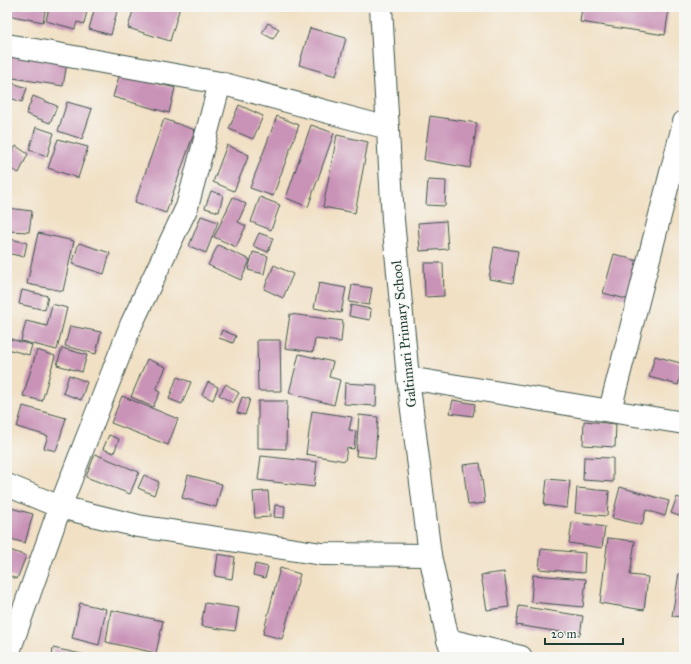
<svg xmlns="http://www.w3.org/2000/svg" width="691" height="664" viewBox="0 0 691 664" font-family="'IM FELL Great Primer',serif">
	<style>
		.building { fill: #c993b7 }
		.lines { fill: none; stroke-linecap: round; stroke-linejoin: round }
		.minor-casing { stroke: #3e554a; stroke-width: 24 }
		.minor { stroke: #fff; stroke-width: 22 }
		.labels { text-anchor: middle; dominant-baseline: central; stroke-width: 3; stroke-linejoin: round; paint-order: stroke }
		.street-label { font-size: 14px; fill: #1f3d34; stroke: #f6f6f2 }
	</style>
	<rect width="100%" height="100%" fill="#f6f6f2"/>
	<filter id="ink" filterUnits="userSpaceOnUse"><feTurbulence type="fractalNoise" baseFrequency=".025" numOctaves="2"/><feDisplacementMap in="SourceGraphic" scale="8" xChannelSelector="R" yChannelSelector="G"/><feConvolveMatrix kernelMatrix="1 2 1 2 8 2 1 2 1" color-interpolation-filters="sRGB"/></filter>
	<filter id="wash" filterUnits="userSpaceOnUse"><feTurbulence type="fractalNoise" baseFrequency=".012" numOctaves="4" result="noise"/><feDisplacementMap in="SourceGraphic" scale="16" xChannelSelector="R" yChannelSelector="G"/><feGaussianBlur stdDeviation="0.9" result="paint"/><feColorMatrix in="noise" values="0 0 0 0 0 0 0 0 0 0 0 0 0 0 0 0 0 1.4 0 .05"/><feComposite in="paint" operator="in"/></filter>
	<g filter="url(#wash)">
		<rect width="100%" height="100%" fill="#f1e0c4"/>
		<g id="blocks">
			<g class="building">
				<path d="M7,7H46L43,22L7,15Z"/>
				<path d="M49,7H88L84,24L77,22L75,29L46,21Z"/>
				<path d="M95,7H118L111,35L89,29Z"/>
				<path d="M134,7H180L170,41L128,28Z"/>
				<path d="M582,7H659L669,9L665,35L580,22Z"/>
				<path d="M268,23L279,29L273,39L262,33Z"/>
				<path d="M310,28L346,38L336,76L299,65Z"/>
				<path d="M8,53L67,63L63,86L7,77Z"/>
				<path d="M120,73L175,88L169,113L113,97Z"/>
				<path d="M7,81L27,88L22,102L7,97Z"/>
				<path d="M33,96L57,106L50,123L26,114Z"/>
				<path d="M67,102L92,109L82,139L58,131Z"/>
				<path d="M239,105L263,116L253,139L229,129Z"/>
				<path d="M277,116L299,125L273,196L250,188Z"/>
				<path d="M430,116L477,123L470,168L424,160Z"/>
				<path d="M164,119L195,130L166,213L135,202Z"/>
				<path d="M311,125L334,133L308,207L286,198Z"/>
				<path d="M36,127L54,133L47,156L29,150Z"/>
				<path d="M337,135L368,142L355,213L323,207Z"/>
				<path d="M58,139L88,147L78,178L48,168Z"/>
				<path d="M227,145L249,155L234,191L213,182Z"/>
				<path d="M16,146L28,154L19,173L7,167V160Z"/>
				<path d="M428,180L446,181L445,206L426,205Z"/>
				<path d="M211,191L223,195L219,212L205,208Z"/>
				<path d="M233,197L246,204L238,222L246,226L236,247L214,237Z"/>
				<path d="M260,197L280,205L271,230L251,222Z"/>
				<path d="M7,208L32,211L29,232L7,231Z"/>
				<path d="M201,216L218,222L206,253L189,246Z"/>
				<path d="M446,221L448,249L420,251L418,223Z"/>
				<path d="M38,233L74,241L63,291L27,284Z"/>
				<path d="M259,233L273,238L268,252L253,246Z"/>
				<path d="M7,238L27,243L24,257L7,253Z"/>
				<path d="M79,243L110,253L104,274L72,264Z"/>
				<path d="M218,245L250,260L241,280L208,265Z"/>
				<path d="M494,247L518,251L513,283L489,279Z"/>
				<path d="M253,252L268,256L264,274L248,270Z"/>
				<path d="M614,254L641,262L630,300L603,293Z"/>
				<path d="M424,263H443L444,296L425,297Z"/>
				<path d="M274,265L293,274L283,298L264,289Z"/>
				<path d="M319,283L346,288L341,313L314,308Z"/>
				<path d="M352,285L372,288L369,305L349,302Z"/>
				<path d="M22,290L48,296L45,310L19,304Z"/>
				<path d="M52,304L67,308L57,350L21,341L26,321L47,326Z"/>
				<path d="M351,305L371,309L370,320L349,316Z"/>
				<path d="M290,314L343,321L341,342L315,339L313,352L285,348Z"/>
				<path d="M70,326L101,332L96,354L65,346Z"/>
				<path d="M222,330L236,336L233,343L219,338Z"/>
				<path d="M10,339L32,345L29,355L7,349Z"/>
				<path d="M257,340H280L281,391H258Z"/>
				<path d="M62,348L87,355L82,372L57,365Z"/>
				<path d="M37,350L55,356L42,401L23,396Z"/>
				<path d="M299,354L333,362L329,377L340,380L334,405L289,393Z"/>
				<path d="M655,356L684,364L678,385L649,377Z"/>
				<path d="M147,359L166,367L156,390L160,392L153,407L131,397Z"/>
				<path d="M69,375L87,382L81,400L63,393Z"/>
				<path d="M177,377L191,382L182,404L169,399Z"/>
				<path d="M208,382L218,387L213,400L202,395Z"/>
				<path d="M345,383L377,385L376,406L344,404Z"/>
				<path d="M226,384L239,393L233,403L219,395Z"/>
				<path d="M122,396L178,419L168,445L111,423Z"/>
				<path d="M242,397L250,399L245,415L237,413Z"/>
				<path d="M453,400L475,404L473,416L450,413Z"/>
				<path d="M258,401H287L286,449L258,448Z"/>
				<path d="M23,406L66,418L56,451L44,448L48,436L17,427Z"/>
				<path d="M312,411L352,417L349,430L356,431L354,449L347,448L345,461L306,454Z"/>
				<path d="M359,415L378,417L375,458L356,456Z"/>
				<path d="M584,421L616,424L615,447L583,445Z"/>
				<path d="M109,435L119,439L114,453L103,449Z"/>
				<path d="M95,454L139,472L130,494L86,477Z"/>
				<path d="M261,456L317,462L314,487L258,480Z"/>
				<path d="M584,457L613,458V482L583,480Z"/>
				<path d="M480,463L485,503L468,505L463,465Z"/>
				<path d="M144,475L159,482L154,495L138,488Z"/>
				<path d="M188,475L222,484L216,507L182,498Z"/>
				<path d="M547,479L570,481L567,508L544,505Z"/>
				<path d="M620,487L669,501L665,516L646,510L642,525L612,518Z"/>
				<path d="M577,488L609,491L607,516L575,513Z"/>
				<path d="M268,491L270,517L255,518L253,492Z"/>
				<path d="M677,497L684,500V518L671,513Z"/>
				<path d="M275,505L285,506L284,518L274,517Z"/>
				<path d="M7,507L33,514L25,543L7,538Z"/>
				<path d="M572,522L605,527L602,548L569,543Z"/>
				<path d="M608,538L635,541L630,575L648,577L644,610L600,603Z"/>
				<path d="M7,549L26,556L17,579L7,575Z"/>
				<path d="M541,549L585,553L584,573L539,569Z"/>
				<path d="M218,554L235,557L232,579L215,576Z"/>
				<path d="M255,564L268,567L265,578L253,575Z"/>
				<path d="M280,568L300,574L282,639L263,634Z"/>
				<path d="M504,572L509,607L487,610L481,575Z"/>
				<path d="M679,573L684,574V617L672,616Z"/>
				<path d="M533,575L586,579L583,607L531,602Z"/>
				<path d="M80,603L106,609L99,645L72,638Z"/>
				<path d="M205,603L239,608L235,631L201,626Z"/>
				<path d="M519,606L583,616L580,635L516,625Z"/>
				<path d="M111,610L163,621L156,653L106,642Z"/>
				<path d="M53,648L91,656V657H52Z"/>
			</g>
		</g>
	</g>
	<g filter="url(#ink)">
		<use href="#blocks" fill-opacity="0" stroke="#3e554a" stroke-width="1"/>
		<g class="lines">
			<g class="minor-casing">
				<g id="minor">
					<path d="M381,7L393,220L408,378L430,555L448,640L455,657"/>
					<path d="M7,45L220,83L388,128"/>
					<path d="M408,378L684,423"/>
					<path d="M610,410L684,122"/>
					<path d="M7,485L60,507L138,526L322,554L430,555"/>
					<path d="M448,640L521,657"/>
					<path d="M7,657L60,507L131,325L187,207L220,83"/>
				</g>
			</g>
			<use href="#minor" class="minor"/>
		</g>
	</g>
	<g class="labels">
		<g class="street-label">
			<text transform="translate(404 334) rotate(-96)">Galtimari Primary School</text>
		</g>
	</g>
	<rect width="691" height="664" fill="none" stroke="#f6f6f2" stroke-width="24"/>
	<path d="M545 638v6h78v-6" fill="none" stroke="#1f3d34" stroke-width="2"/>
	<text x="551" y="638" font-size="12" fill="#1f3d34" stroke="#f6f6f2" stroke-width="3" paint-order="stroke">20 m</text>
</svg>
